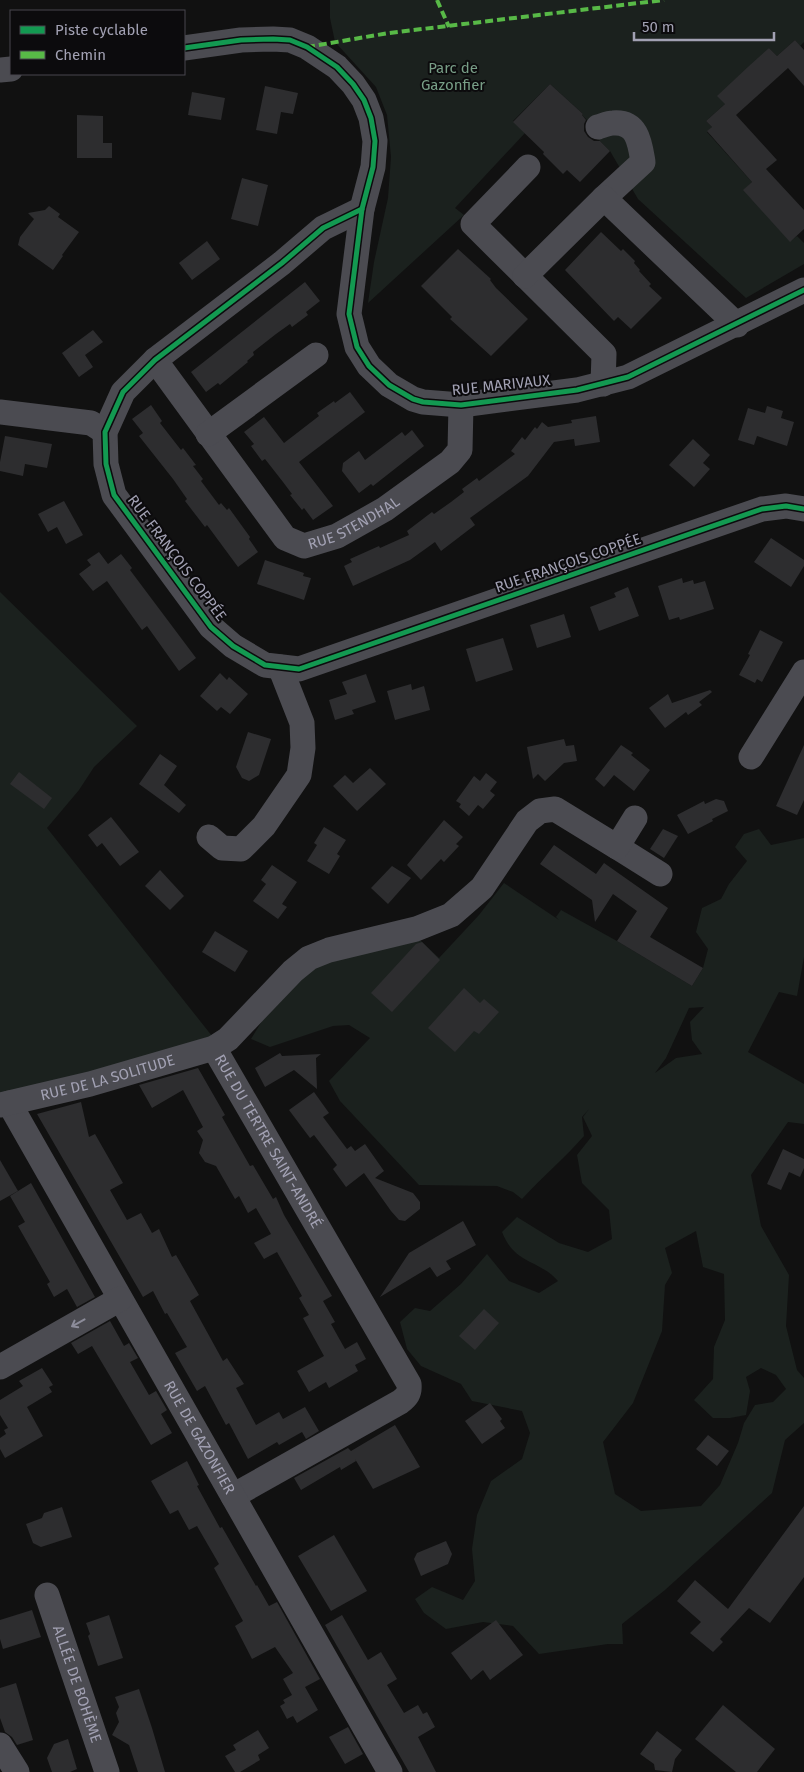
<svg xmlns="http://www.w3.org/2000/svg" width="804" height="1772" viewBox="0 0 804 1772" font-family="'Fira Sans',sans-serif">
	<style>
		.green { fill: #1b211e; fill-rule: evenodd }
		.building { fill: #2d2d2f }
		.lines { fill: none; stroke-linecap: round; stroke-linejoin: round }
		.minor { stroke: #4b4b51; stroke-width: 25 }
		.quiet { stroke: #58b947; stroke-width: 4; stroke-dasharray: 8 4; stroke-linecap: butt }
		.cycleway-casing { stroke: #0c0b0d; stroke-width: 8 }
		.cycleway { stroke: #139951; stroke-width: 5 }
		.oneway { stroke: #8c8c9a }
		.labels { text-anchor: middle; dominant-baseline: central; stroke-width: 4; stroke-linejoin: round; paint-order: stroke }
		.park-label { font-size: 15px; fill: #789e87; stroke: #0c0b0d }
		.street-label { font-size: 15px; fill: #a2a1b3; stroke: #0c0b0d }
	</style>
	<rect width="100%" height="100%" fill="#111"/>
	<g class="green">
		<path d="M330,0H804V42L800,46L795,40L777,56L769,48L725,104L706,121L712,127L707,132L752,182L744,190L790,241L797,236L804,243V264L746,298L638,199L610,151L598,139L589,122L582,115L583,114L550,84L513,121L525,133L455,208L464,215L368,303L374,262L388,198L391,157L387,115L376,87L335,42L330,18Z"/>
		<path d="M0,592L137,726L94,767L79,790L47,828L212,1036L74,1079L0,1095Z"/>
		<path d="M759,829L771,845L804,838V957L797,996L779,992L748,1052L804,1084V1124L788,1122L751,1175L761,1226L789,1275L786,1326L797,1370L804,1378V1423L785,1440L772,1493L665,1590L622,1624L623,1644H608L539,1654L513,1626L483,1622L446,1629L424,1613L415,1599L432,1587L463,1600L475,1581L472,1549L477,1515L491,1481L522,1459L530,1433L522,1411L472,1401L461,1384L421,1366L407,1349L400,1322L415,1308L430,1311L461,1284L487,1254L509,1281L539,1293L558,1281C539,1259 515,1265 502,1232L517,1217L559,1243L588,1252L612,1239L609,1210L582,1183L577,1155L592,1136L583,1117L589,1109L582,1117L584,1136C565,1158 542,1177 522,1199L513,1192L497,1186L419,1185L340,1101L329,1081L370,1038L349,1025L333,1026L270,1047L251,1039L262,1021L311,970L324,963L420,940L439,958L479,915L504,883L559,920L556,917L561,910L617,941L692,986L703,968L708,949L696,932L702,908L721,899L729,884L747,861L735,847L744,834ZM704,1007L690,1022L692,1040L702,1054L676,1058L655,1073L666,1058L689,1008ZM696,1231L703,1267L724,1274L725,1320L714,1347L713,1379L694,1400L713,1418H730L746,1415L750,1391L746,1377L761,1368L776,1375L786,1389L773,1402L755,1405L744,1423L738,1443L720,1485L701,1506L641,1511L615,1494L603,1442L633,1403L662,1331L665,1285L672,1273L665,1248Z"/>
	</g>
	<g class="building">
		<path d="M795,40L804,50V86L788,68L736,115L777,160L766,169L804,210V229L790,242L743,190L752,182L707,131L712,127L706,121L725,104L717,96L749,66L769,48L777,56Z"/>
		<path d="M550,84L583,114L582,115L586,120L584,124V131L588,137L594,141H600L610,151L580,182L567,170L563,174L543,154L544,152L513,122Z"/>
		<path d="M265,86L298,93L293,114L281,112L277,134L256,130Z"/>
		<path d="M192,92L225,98L221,120L188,115Z"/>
		<path d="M77,115L103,116V143H112V158H77Z"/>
		<path d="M242,178L268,185L258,226L231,219Z"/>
		<path d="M49,206L60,214L58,217L79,232L62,255L63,256L53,270L18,245L20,237L34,219L28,213L45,210Z"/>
		<path d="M601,232L621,251L623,249L635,261L634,263L640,270L639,271L651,284L649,286L662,298L631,329L618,317L614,321L565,270Z"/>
		<path d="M207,241L220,259L192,280L179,263Z"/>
		<path d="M458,249L491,279L490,280L496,288L528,319L491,356L450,319L452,317L421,286Z"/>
		<path d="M305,282L320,301L306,312L308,315L292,327L290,324L276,334L253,352L254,355L247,361L248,362L220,385L218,383L206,392L191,372Z"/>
		<path d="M93,330L103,342L85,355L93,367L79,377L62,353Z"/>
		<path d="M350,392L365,412L299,462L333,506L313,520L304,508L302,510L290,495L292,494L283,482L265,459L262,461L251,446L254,444L244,432L264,417L284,443L319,416L317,413L334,401L335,403Z"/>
		<path d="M151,405L162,421L160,423L181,450L183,448L196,465L193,466L203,479L201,481L219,505L221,503L227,510L229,508L250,537L249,539L258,552L238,567L207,525L205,527L185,501L187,499L173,479L139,436L143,433L132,419Z"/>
		<path d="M767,406L783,411L781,418L794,422L787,446L757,436L754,445L738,440L748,408L765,413Z"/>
		<path d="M596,416L600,442L575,446L574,439L554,442L528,476L470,518L475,525L441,551L435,542L410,560L353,586L344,566L352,562L350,559L379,546L380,548L409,535L407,531L432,512L434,514L451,502L464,492L462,489L477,478L479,481L515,454L511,451L522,437L525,440L535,427L537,429L542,422L548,427L572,423L571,420Z"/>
		<path d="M412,430L424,446L373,486L371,484L359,493L342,471L343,463L359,451L365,460L402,432L405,436Z"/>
		<path d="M5,436L52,444L47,468L25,464L23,476L0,471V462Z"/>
		<path d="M693,439L710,455L703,463L710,469L694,487L669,465Z"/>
		<path d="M64,501L83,535L66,544L57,527L48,532L38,514Z"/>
		<path d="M771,538L804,560V566L791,587L754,562Z"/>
		<path d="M99,552L108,564L121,554L132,568L130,570L196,658L179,671L147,626L142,630L107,581L93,591L79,574L91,565L87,560Z"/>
		<path d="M265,560L304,573L303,576L311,578L304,600L257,584Z"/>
		<path d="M682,578L683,583L693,580L694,584L705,581L714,609L680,620L679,617L669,620L658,586Z"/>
		<path d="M628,587L639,616L599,631L590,607L616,597L614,593Z"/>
		<path d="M564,614L571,637L537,648L530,625Z"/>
		<path d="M760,630L783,642L762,682L757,679L755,683L739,675L750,655L748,654Z"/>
		<path d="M503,638L513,670L476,682L466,649Z"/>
		<path d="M220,673L227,680L229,677L248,694L230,714L221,707L217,711L200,696Z"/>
		<path d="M366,674L376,702L352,710L354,714L335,720L329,700L347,694L342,682Z"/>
		<path d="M411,684L412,690L424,686L430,710L395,720L387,691Z"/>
		<path d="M710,690L712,692L699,702L702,705L688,715L686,712L665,728L649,708L668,694L672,703Z"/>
		<path d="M248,732L271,739L259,775L249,781L242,778L236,767Z"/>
		<path d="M564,739L566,746L574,745L577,761L564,763L545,781L538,774L533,779L527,747Z"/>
		<path d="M621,745L633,753L631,755L650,770L634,791L614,775L604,787L595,779Z"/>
		<path d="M804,745V800L797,815L776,806Z"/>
		<path d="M160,754L177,766L164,785L186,805L179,813L139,784Z"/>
		<path d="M370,768L386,784L357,811L333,786L345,775L353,783Z"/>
		<path d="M19,772L52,798L44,809L10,784Z"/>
		<path d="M486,773L497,782L490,791L495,795L483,809L478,805L469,816L459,807L461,804L456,801L474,776L480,781Z"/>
		<path d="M716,799L724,801L728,811L712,819L713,821L688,834L677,815L704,801L705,804Z"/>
		<path d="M111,817L139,852L120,866L102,843L97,847L88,835Z"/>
		<path d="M444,820L463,837L456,844L459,846L444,862L441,859L421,880L407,865Z"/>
		<path d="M324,827L346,840L337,854L340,856L329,874L307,861L317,845L314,843Z"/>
		<path d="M663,829L678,836L664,858L650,849Z"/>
		<path d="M554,845L596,874L604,863L668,908L650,937L703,968L692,986L617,941L637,911L613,894L595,922L592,900L540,864Z"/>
		<path d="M272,865L297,882L282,904L287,907L278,919L253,901L266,884L261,880Z"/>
		<path d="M392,866L411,878L388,904L371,888Z"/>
		<path d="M160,870L184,896L170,910L145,886Z"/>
		<path d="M215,931L248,951L235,972L202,952Z"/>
		<path d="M422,942L440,960L392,1012L371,993L416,944Z"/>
		<path d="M464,988L480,1003L484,999L499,1012L479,1034L474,1031L455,1052L428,1028Z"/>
		<path d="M280,1053L282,1056L321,1054L316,1058L317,1089L294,1070L265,1087L255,1068Z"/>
		<path d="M198,1068L225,1115L222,1117L250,1166L253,1165L273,1199L276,1197L284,1215L332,1296L323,1301L335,1322L331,1324L345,1349L357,1342L366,1359L355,1365L358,1371L329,1388L326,1382L309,1392L297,1371L324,1356L303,1318L309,1315L299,1298L302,1296L277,1252L264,1259L254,1243L271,1234L256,1208L248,1213L239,1196L235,1199L216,1166L205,1162L199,1153L203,1140L197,1131L203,1127L183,1090L152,1108L139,1085Z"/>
		<path d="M314,1092L329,1113L323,1117L347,1149L351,1146L355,1151L365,1144L384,1171L375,1178L413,1193L420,1202V1209L405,1221L399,1220L391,1211L364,1173L346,1187L333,1169L337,1165L314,1135L310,1138L289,1110Z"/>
		<path d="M81,1102L89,1137L95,1134L123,1183L110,1190L127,1220L141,1213L152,1233L159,1229L172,1257L176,1255L199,1295L190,1301L223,1361L227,1358L244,1384L236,1388L256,1425L279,1412L283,1419L305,1407L319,1431L306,1439L302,1432L279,1445L277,1442L248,1459L229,1423L226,1425L205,1386L197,1391L175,1353L187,1347L167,1313L165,1314L153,1291L143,1297L37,1114Z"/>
		<path d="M783,1149L804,1159V1168L800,1177L789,1172L781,1190L767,1184Z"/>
		<path d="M0,1160L18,1191L0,1201Z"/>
		<path d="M31,1183L95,1297L77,1307L67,1289L54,1297L47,1284L50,1282L18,1226L25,1222L10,1196Z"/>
		<path d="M463,1221L476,1245L446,1261L451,1269L437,1277L430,1267L380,1297L409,1253Z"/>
		<path d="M484,1309L499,1323L475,1350L459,1336Z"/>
		<path d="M110,1321L124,1346L129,1343L138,1358L130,1362L149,1395L156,1391L167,1410L161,1414L172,1433L151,1445L92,1346L78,1354L71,1343Z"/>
		<path d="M42,1368L53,1385L49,1387L52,1392L27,1407L43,1436L5,1458L0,1449V1438L6,1434L4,1430L8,1428L0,1415V1400L23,1386L19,1381Z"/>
		<path d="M490,1403L502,1419L500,1421L505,1428L482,1444L465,1421Z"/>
		<path d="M395,1425L420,1467L373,1489L355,1459L356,1461L341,1470L340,1467L301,1490L294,1478L348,1448L351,1451Z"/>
		<path d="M708,1435L729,1451L717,1466L696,1449Z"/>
		<path d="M187,1461L199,1485L197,1486L220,1528L222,1527L256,1586L257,1585L269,1606L277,1602L320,1679L305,1687L318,1710L297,1723L293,1716L287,1719L280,1706L285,1703L283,1700L292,1695L283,1679L293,1673L275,1647L252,1659L235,1626L243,1621L214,1568L219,1564L197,1526L189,1530L178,1510L170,1514L151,1481Z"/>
		<path d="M804,1506V1577L770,1623L749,1608L720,1639L723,1642L713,1652L690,1633L701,1622L677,1601L695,1580L728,1609Z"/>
		<path d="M62,1507L72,1537L41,1547L33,1543L26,1524L42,1518L44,1513Z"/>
		<path d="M334,1535L367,1591L331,1611L298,1556Z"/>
		<path d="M446,1541L452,1554L448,1564L421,1576L414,1559L417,1553Z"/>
		<path d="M32,1610L41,1637L3,1649L0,1639V1620Z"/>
		<path d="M109,1615L123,1658L98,1666L88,1636L90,1634L86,1623Z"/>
		<path d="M342,1615L368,1660L381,1652L397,1679L387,1685L404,1713L418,1705L423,1714L427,1712L435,1727L418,1737L436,1772H409L325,1625Z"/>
		<path d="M496,1620L523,1655L490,1680L483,1670L471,1680L451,1653Z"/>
		<path d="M16,1683L33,1740L17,1745L12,1737L5,1732L0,1718V1688Z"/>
		<path d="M139,1689L152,1728L165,1772H138L129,1745L112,1735L119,1722L116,1713L119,1707L115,1697Z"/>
		<path d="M723,1705L775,1749L757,1772H736L695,1739Z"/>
		<path d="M348,1727L363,1754L345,1764L329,1737Z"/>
		<path d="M258,1730L269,1748L258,1755L260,1760L240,1772H235L225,1756L236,1750L233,1745Z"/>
		<path d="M657,1731L682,1750L675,1759L672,1772L655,1770L654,1764L640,1754Z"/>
		<path d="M68,1739L77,1769L70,1772H52L47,1758L54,1744Z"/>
	</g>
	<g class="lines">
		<g class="minor">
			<path d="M184,48L241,40L273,39L290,40L307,47L337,67L353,84L364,100L371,118L375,141L373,167L362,209L349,314L357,347L369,366L389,385L413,399L423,402L461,405L577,390L628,377L804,290"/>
			<path d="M0,70L11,69"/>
			<path d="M598,127C602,126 608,123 613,123C638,121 640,144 643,162L604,198"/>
			<path d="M528,167L473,224L604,354L603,384"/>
			<path d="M362,209L323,228L282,263L155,360L123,392L105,432L106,464L114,495L211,627L233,646L265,665L299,669L762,509L786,506L804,509"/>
			<path d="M525,276L604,198L737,325"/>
			<path id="s1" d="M155,360L285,538L304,546L337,536L385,509L450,462L460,450L461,405"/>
			<path d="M0,412L91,423L105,432"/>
			<path d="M208,434L316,355"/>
			<path d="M751,757L804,672"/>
			<path d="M209,837L222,848L241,849L264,826L299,775L303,748L302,723L280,667"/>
			<path d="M617,847L660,874"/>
			<path id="s2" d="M214,1048L409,1384C410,1393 407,1397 400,1402L233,1496"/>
			<path id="s3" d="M9,1103L390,1772"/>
			<path id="s4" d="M0,1105L90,1084L214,1048L228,1039L293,971L309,958L329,950L416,929L451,915L482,888L527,821L540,811L555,809L617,847L635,818"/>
			<path d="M0,1367L120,1299"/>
			<path id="s5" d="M47,1595L107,1772"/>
			<path d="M0,1745L17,1772"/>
		</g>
		<g class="quiet">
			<path d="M437,0L449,27"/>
			<path d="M307,47L389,33L664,0"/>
		</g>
		<g class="cycleway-casing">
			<g id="cycleway">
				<path d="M184,48L241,40L273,39L290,40L307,47L337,67L353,84L364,100L371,118L375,141L373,167L362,209L349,314L357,347L369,366L389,385L413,399L423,402L461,405L577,390L628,377L804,290"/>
				<path d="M362,209L323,228L282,263L155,360L123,392L105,432L106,464L114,495L211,627L233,646L265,665L299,669L762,509L786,506L804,509"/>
			</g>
		</g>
		<use href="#cycleway" class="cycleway"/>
	</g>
	<defs><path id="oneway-shaft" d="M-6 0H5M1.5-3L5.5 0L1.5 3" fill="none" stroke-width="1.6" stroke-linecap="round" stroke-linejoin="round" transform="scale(1.25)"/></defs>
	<use class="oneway" href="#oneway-shaft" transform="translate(78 1323) rotate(151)"/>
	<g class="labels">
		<g class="park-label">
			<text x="453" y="68">Parc de<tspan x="453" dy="17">Gazonfier</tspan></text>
		</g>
		<g class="street-label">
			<text transform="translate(501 385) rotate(-6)">RUE MARIVAUX</text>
			<text stroke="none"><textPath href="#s1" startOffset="296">RUE STENDHAL</textPath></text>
			<text transform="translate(177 558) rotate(53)">RUE FRANÇOIS COPPÉE</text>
			<text transform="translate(568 563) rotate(-19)">RUE FRANÇOIS COPPÉE</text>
			<text stroke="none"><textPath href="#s4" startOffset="111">RUE DE LA SOLITUDE</textPath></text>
			<text stroke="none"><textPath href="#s2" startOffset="108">RUE DU TERTRE SAINT-ANDRÉ</textPath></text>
			<text stroke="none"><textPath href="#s3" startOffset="385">RUE DE GAZONFIER</textPath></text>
			<text stroke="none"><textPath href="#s5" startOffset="94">ALLÉE DE BOHÈME</textPath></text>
		</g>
	</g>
	<rect x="10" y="10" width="175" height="65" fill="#0c0b0d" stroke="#48474f"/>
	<rect x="20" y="26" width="25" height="8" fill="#139951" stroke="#48474f"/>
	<text x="55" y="35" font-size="15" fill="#a2a1b3">Piste cyclable</text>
	<rect x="20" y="51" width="25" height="8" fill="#58b947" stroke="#48474f"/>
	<text x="55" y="60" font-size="15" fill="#a2a1b3">Chemin</text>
	<path d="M634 32v8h140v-8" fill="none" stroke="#a2a1b3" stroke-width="2.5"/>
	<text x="642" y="32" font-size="15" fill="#a2a1b3" stroke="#0c0b0d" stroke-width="4" paint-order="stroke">50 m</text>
</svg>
